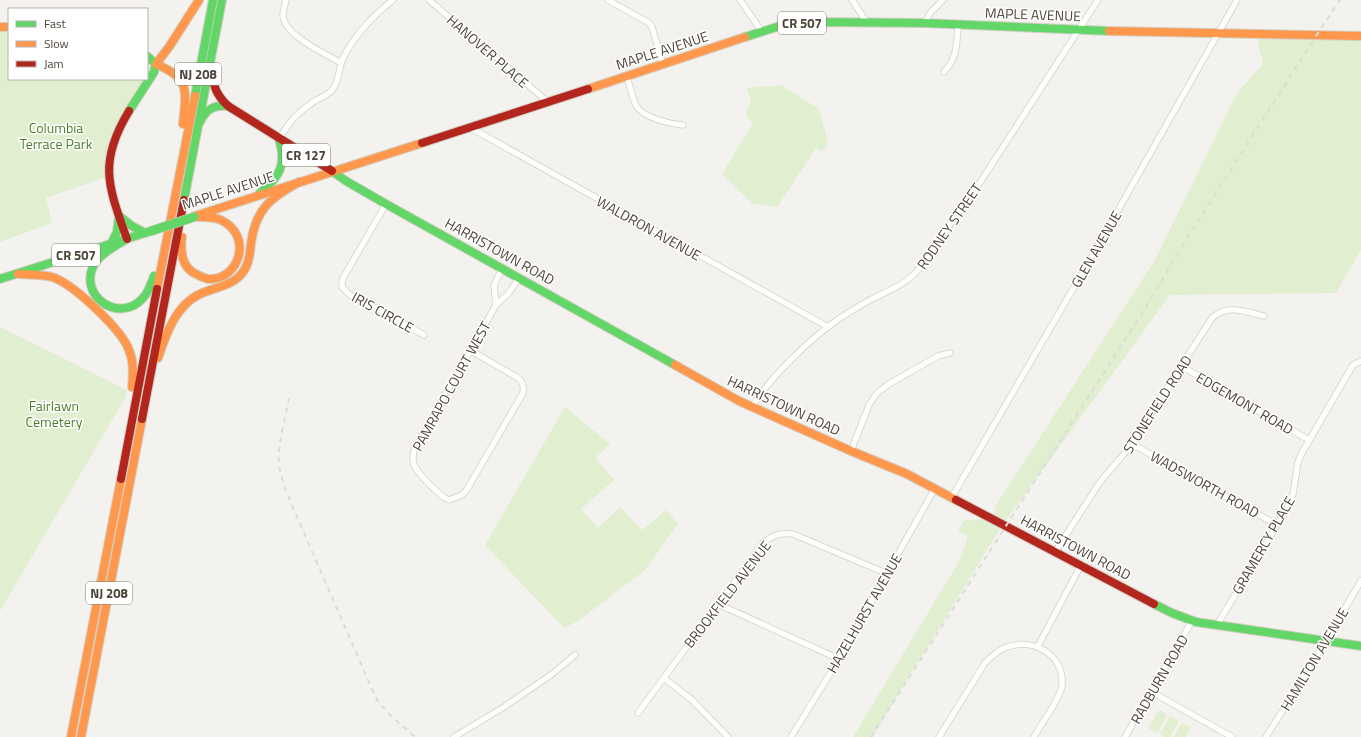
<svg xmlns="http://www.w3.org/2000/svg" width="1361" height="737" viewBox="0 0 1361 737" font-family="'Titillium Web',sans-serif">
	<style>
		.green { fill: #e1eecf }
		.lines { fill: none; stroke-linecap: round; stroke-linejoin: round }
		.street-casing { stroke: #d2d0cb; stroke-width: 7 }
		.fast-casing { stroke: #d3cfc5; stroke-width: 10 }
		.slow-casing { stroke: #d3cfc5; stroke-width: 10 }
		.jam-casing { stroke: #d3cfc5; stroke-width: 10 }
		.street { stroke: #fdfdfc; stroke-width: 5.5 }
		.fast { stroke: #63d668; stroke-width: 8 }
		.slow { stroke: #ff974d; stroke-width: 8 }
		.jam { stroke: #b3261e; stroke-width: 8 }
		.rail { stroke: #dbdbda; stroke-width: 2; stroke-dasharray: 5 5; stroke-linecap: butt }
		.fast-bridge-casing { stroke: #d6cebb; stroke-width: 10; stroke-linecap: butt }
		.fast-bridge { stroke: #63d668; stroke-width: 9 }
		.labels { text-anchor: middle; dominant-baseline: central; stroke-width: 3; stroke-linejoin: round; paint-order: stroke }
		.shield { fill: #fff; stroke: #817c74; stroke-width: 1 }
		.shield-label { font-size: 13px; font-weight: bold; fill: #4b4439 }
		.street-label { font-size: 14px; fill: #4b4439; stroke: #fff }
		.park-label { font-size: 14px; fill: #4a7f2a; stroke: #fff }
	</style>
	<rect width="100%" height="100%" fill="#f4f2ee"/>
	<g class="green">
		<path d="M0,27H9V79H147V56L156,64L116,133L109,176L46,198L52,223L0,242Z"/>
		<path d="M1256,33L1361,39V250L1336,293L1170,295L1003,524L872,737H853L960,560L968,537L958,531L965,520L993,519L996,505L1155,260L1237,93L1263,64Z"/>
		<path d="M781,85L819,109L828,142C827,147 825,149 821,151L816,148L777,207L752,203L722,174L753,123L745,114L751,102L747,88Z"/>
		<path d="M0,327L127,390L125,398L0,611Z"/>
		<path d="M565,407L610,444L595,458L614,480L581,509L598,528L620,507L642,530L666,510L678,524L645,570L578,621L564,628L485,545Z"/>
		<path d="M1159,710L1167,715L1157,733L1148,728Z"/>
		<path d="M1170,716L1179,721L1170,737H1165L1160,734Z"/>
		<path d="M1182,723L1191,728L1185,737H1174Z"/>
	</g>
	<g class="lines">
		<g class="street-casing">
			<g id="street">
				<path d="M286,0C285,5 283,11 283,15C283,35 326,54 341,63"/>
				<path d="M429,0L548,102"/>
				<path d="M608,0L649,23L652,27L663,65"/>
				<path d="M740,0L762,32"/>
				<path d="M852,0L867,23"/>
				<path d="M924,23L931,12L943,0"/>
				<path d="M944,72C957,59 957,43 958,25"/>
				<path d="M627,77C630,86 632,98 637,107C645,118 670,124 683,125"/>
				<path d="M471,128L828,327"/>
				<path d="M279,139C289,123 294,116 309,105C316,99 326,97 332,90C339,82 339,68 343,58C354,36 374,15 393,0"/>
				<path d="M386,204L343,278L342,283V287L350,295L371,305L424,335"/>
				<path d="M496,305L508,294L519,278"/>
				<path d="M470,350L518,378C523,382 524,386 523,393L466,491L462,495L449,500C442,498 417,473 414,465C412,460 413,455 414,450L496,305L494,285L502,269"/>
				<path d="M1181,366L1309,440"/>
				<path d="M752,407C770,377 811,338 840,318C851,311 862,304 874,298C892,289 915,280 924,261L981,181L1098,0"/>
				<path d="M1132,444L1277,525"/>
				<path d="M851,451L869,405L877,393L889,384L938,356L950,353"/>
				<path d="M952,497L1091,258L1237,0"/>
				<path d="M1055,552L1100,482L1129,448L1139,432L1212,318C1228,303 1246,312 1264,316"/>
				<path d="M718,604L839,659"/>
				<path d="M1217,625L1287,508L1293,494L1298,462L1303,451L1353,365L1361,361"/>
				<path d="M1038,646L1081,565"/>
				<path d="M664,678L692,700L728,737"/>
				<path d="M1152,690L1159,696L1232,737"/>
				<path d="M638,713L763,543C772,535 781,532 793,534L888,574"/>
				<path d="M454,737L504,707L552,674L575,655"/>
				<path d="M791,737L839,659L935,488"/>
				<path d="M939,737L985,663C991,657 997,651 1004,648C1031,636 1065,654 1062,686C1060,699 1041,724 1034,737"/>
				<path d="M1125,737L1192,621"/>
				<path d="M1266,737L1321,649L1361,581"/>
			</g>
		</g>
		<g class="fast-casing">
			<g id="fast">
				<path d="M745,37L783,25L813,22L924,23L1109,31"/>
				<path d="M195,96L213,0"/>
				<path d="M129,111L154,72L156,64L147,56"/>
				<path d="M200,122C206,109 214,105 228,106"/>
				<path d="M332,171L346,181L386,204L675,365"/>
				<path d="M260,193C280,177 287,164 279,139"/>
				<path d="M184,200L222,0"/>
				<path d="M119,216L132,226L145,233"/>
				<path d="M127,239C116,246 102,252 95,263C76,295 119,325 143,298C149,292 151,284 154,276"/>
				<path d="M111,244L117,232L119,216"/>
				<path d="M0,279L151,231"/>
				<path d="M1154,604L1172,613L1196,622L1361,646"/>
			</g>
		</g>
		<g class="slow-casing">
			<g id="slow">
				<path d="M0,27H9"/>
				<path d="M1109,31L1361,36"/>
				<path d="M588,89L745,37"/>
				<path d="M183,124C186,90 191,79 156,64L169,47L199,0"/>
				<path d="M195,216L422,143"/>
				<path d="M182,237C180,251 182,268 196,274C200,276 204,278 208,279C239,281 254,236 221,220C213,216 203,217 194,217"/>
				<path d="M18,274C30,275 43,274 55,278C76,287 121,329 129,350C134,362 133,375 132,387"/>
				<path d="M157,289L195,96"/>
				<path d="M158,358C166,334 176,305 200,294C215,287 233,286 243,272C249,264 250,253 251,243C256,209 270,198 299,182"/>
				<path d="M675,365L739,401L851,451L907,474L956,500"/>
				<path d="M71,737L121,479"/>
				<path d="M81,737L142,419"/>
			</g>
		</g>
		<g class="jam-casing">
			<g id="jam">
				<path d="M212,68C212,84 216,95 228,106L332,171"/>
				<path d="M422,143L588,89"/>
				<path d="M127,239C108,186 98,162 129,111"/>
				<path d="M142,419L184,200"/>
				<path d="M121,479L157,289"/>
				<path d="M956,500L1154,604"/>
			</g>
		</g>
		<use href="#street" class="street"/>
		<use href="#fast" class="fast"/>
		<use href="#slow" class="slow"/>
		<use href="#jam" class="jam"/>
		<g class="rail">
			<path d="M289,398C286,416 277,445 279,463C280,477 286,490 291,503L375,696C384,712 401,724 415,737"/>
			<path d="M871,737L1144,310L1178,253L1312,42L1340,0"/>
		</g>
		<g class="fast-bridge-casing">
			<path id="fast-bridge" d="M151,231L194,217"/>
		</g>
		<use href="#fast-bridge" class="fast-bridge"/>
	</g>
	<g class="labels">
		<g class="shield">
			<rect x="778" y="12" width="48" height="22" rx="3"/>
			<rect x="175" y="63" width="46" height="22" rx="3"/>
			<rect x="282" y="144" width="48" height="22" rx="3"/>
			<rect x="52" y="244" width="48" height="22" rx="3"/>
			<rect x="86" y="582" width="46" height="22" rx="3"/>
		</g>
		<g class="shield-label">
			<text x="802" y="23">CR 507</text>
			<text x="198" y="74">NJ 208</text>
			<text x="306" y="155">CR 127</text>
			<text x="76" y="255">CR 507</text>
			<text x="109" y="593">NJ 208</text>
		</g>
		<g class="street-label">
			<text transform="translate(1033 14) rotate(2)">MAPLE AVENUE</text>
			<text transform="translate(662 50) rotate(-18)">MAPLE AVENUE</text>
			<text transform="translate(488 51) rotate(41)">HANOVER PLACE</text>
			<text transform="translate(228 190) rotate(-18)">MAPLE AVENUE</text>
			<text transform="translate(949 226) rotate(-55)">RODNEY STREET</text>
			<text transform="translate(649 228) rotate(29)">WALDRON AVENUE</text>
			<text transform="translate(1096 249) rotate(-60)">GLEN AVENUE</text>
			<text transform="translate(500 251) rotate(29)">HARRISTOWN ROAD</text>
			<text transform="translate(383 312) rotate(29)">IRIS CIRCLE</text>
			<text transform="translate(451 386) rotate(-61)">PAMRAPO COURT WEST</text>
			<text transform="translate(1245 403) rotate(30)">EDGEMONT ROAD</text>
			<text transform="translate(1157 404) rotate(-57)">STONEFIELD ROAD</text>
			<text transform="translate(784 405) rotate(25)">HARRISTOWN ROAD</text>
			<text transform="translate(1205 484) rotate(29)">WADSWORTH ROAD</text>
			<text transform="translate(1263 545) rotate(-60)">GRAMERCY PLACE</text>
			<text transform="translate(1076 547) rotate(28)">HARRISTOWN ROAD</text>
			<text transform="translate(727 594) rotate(-52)">BROOKFIELD AVENUE</text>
			<text transform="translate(864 613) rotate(-60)">HAZELHURST AVENUE</text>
			<text transform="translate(1314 659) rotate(-59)">HAMILTON AVENUE</text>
			<text transform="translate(1159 679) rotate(-60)">RADBURN ROAD</text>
		</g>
		<g class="park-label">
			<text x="56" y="127">Columbia<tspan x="56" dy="16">Terrace Park</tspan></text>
			<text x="54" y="405">Fairlawn<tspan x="54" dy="16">Cemetery</tspan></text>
		</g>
	</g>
	<rect x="8" y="8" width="140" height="72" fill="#ffffff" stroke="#b7b4b0"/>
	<rect x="16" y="21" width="20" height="6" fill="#63d668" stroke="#b7b4b0"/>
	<text x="44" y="28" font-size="12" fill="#4b4439">Fast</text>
	<rect x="16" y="41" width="20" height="6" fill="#ff974d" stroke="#b7b4b0"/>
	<text x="44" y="48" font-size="12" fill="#4b4439">Slow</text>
	<rect x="16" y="61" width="20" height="6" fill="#b3261e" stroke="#b7b4b0"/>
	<text x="44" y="68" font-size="12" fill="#4b4439">Jam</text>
</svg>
